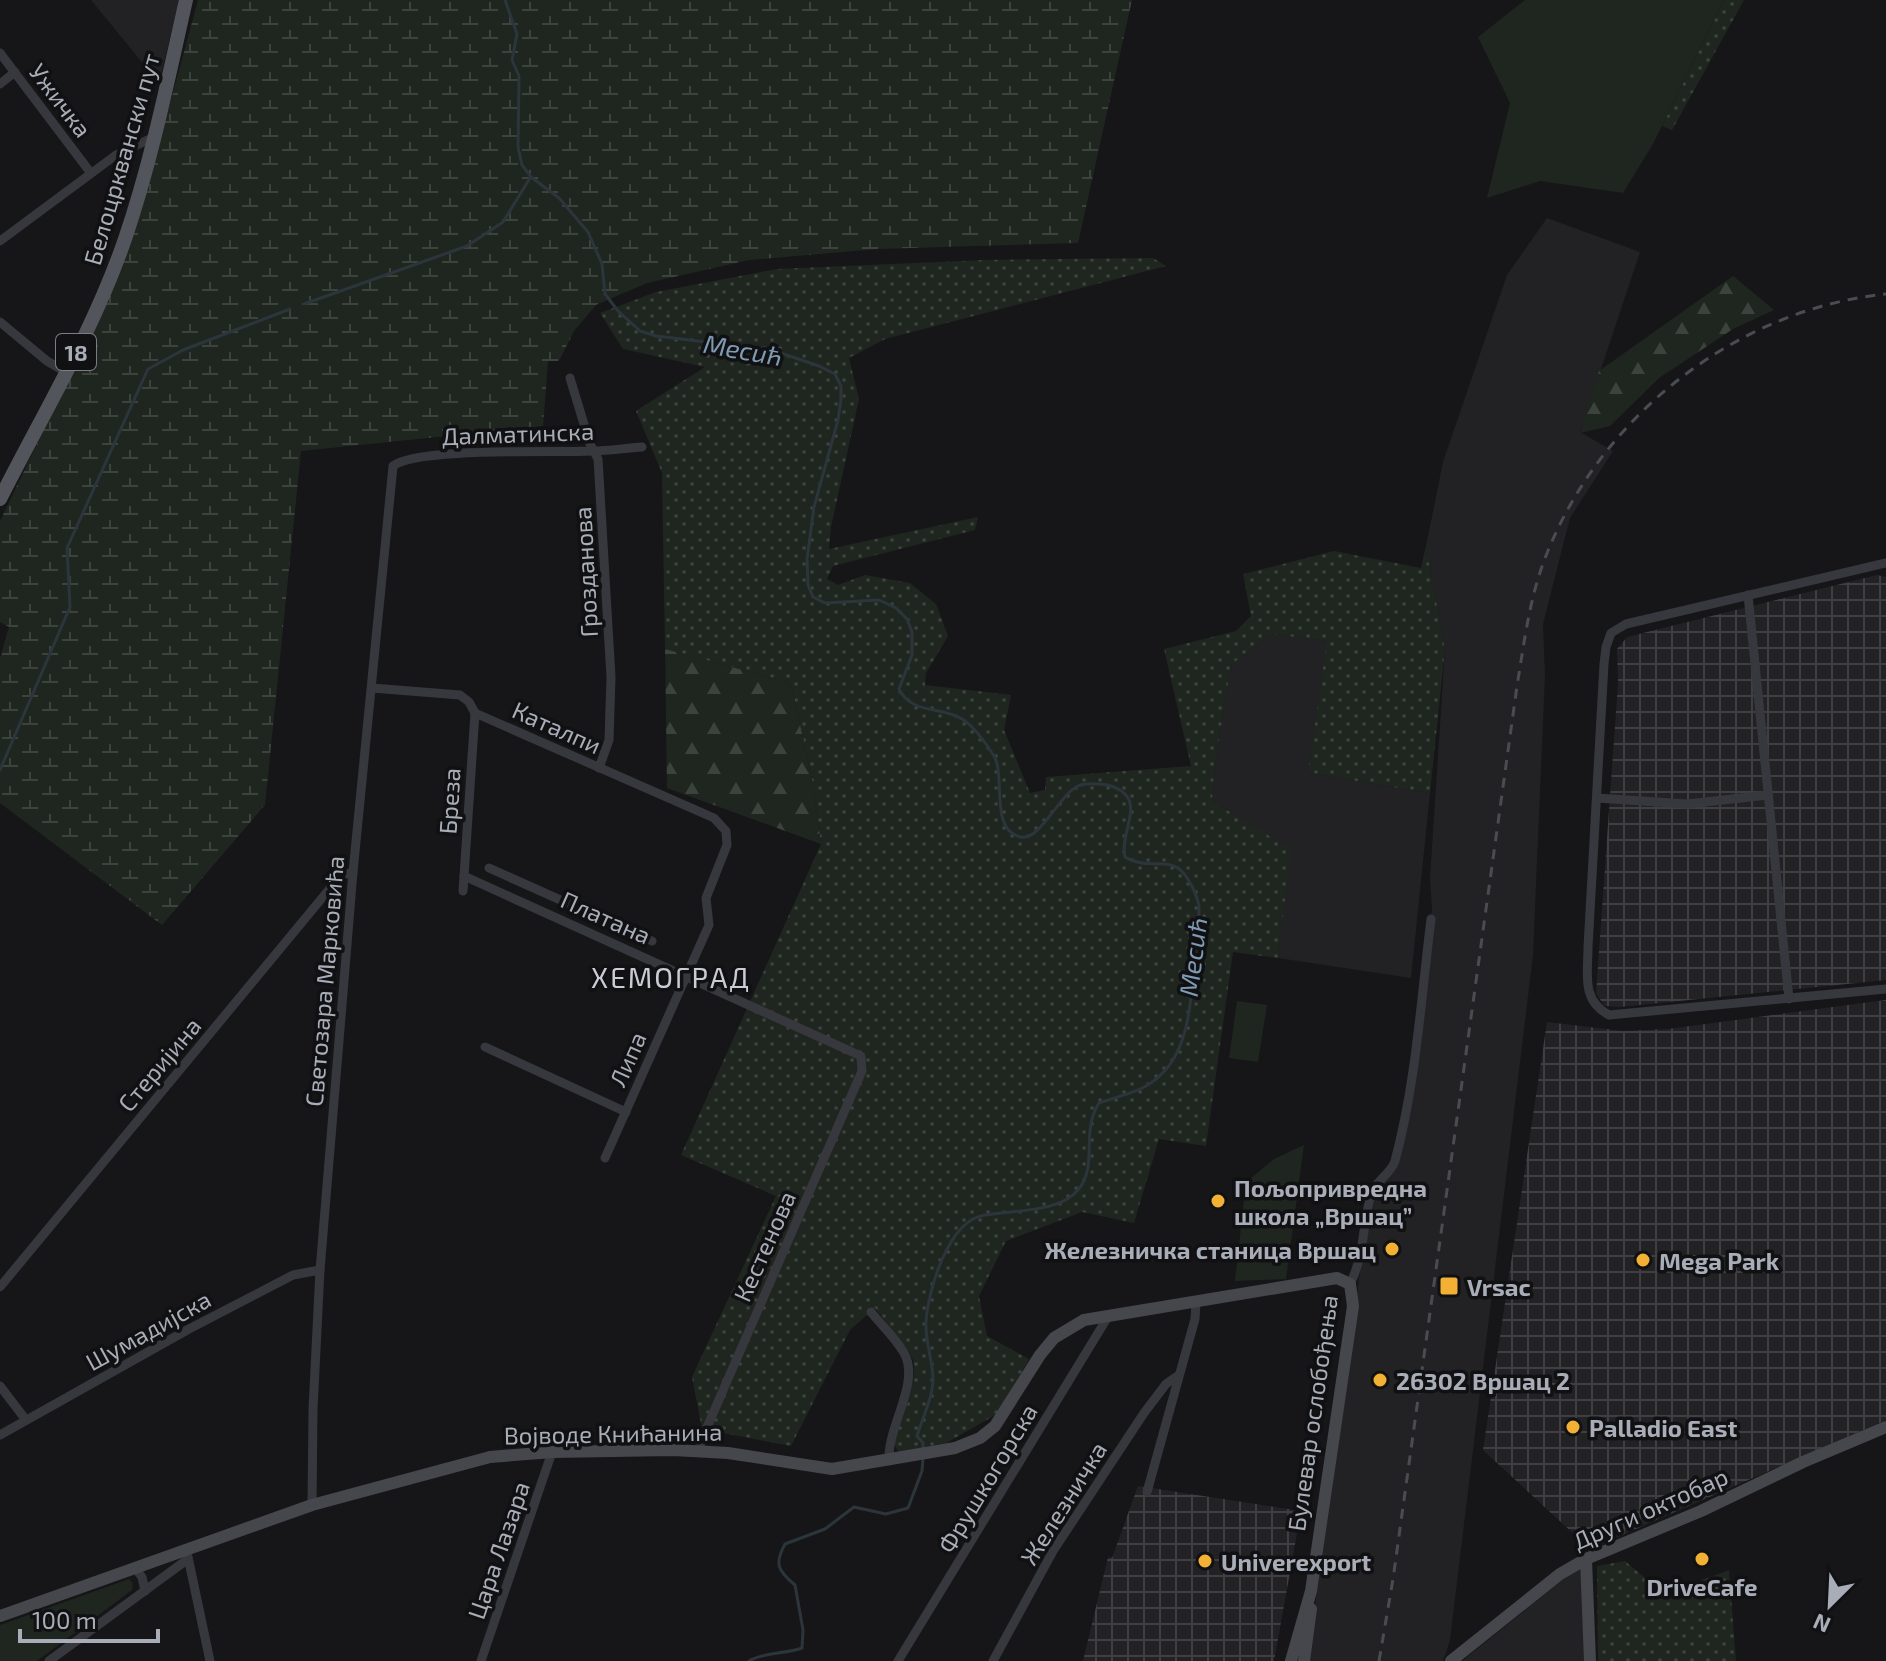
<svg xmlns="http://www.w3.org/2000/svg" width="1886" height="1661" viewBox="0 0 1886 1661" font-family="'Exo 2',sans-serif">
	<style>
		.built { fill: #222225 }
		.industrial { fill: url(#industrial-grid) }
		.grass { fill: url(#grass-dots) }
		.forest { fill: url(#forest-firs) }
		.wetland { fill: url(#wetland-marsh) }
		.green { fill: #1e261f }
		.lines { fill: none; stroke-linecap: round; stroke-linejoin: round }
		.stream { stroke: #2c353c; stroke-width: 3 }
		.street { stroke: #37383d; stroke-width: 9 }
		.secondary { stroke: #45474d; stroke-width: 12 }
		.primary { stroke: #53555c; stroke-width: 14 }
		.rail { stroke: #4a4c52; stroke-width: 3; stroke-dasharray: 10 8; stroke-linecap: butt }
		.poi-dot { fill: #f2b134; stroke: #111113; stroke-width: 3 }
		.labels { text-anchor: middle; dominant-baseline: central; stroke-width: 7; stroke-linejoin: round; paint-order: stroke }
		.shield { fill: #111113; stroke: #7b7e86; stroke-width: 2 }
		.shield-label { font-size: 22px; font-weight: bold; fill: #a8adb8 }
		.street-label { font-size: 24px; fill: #a8adb8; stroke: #111113 }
		.poi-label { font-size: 24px; font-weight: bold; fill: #a8adb8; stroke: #111113; text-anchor: start }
		.water-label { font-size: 26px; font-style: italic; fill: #7f9bb3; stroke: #111113 }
		.quarter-label { font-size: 28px; letter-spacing: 2px; fill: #c9ccd4; stroke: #111113 }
	</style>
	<defs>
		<pattern id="industrial-grid" width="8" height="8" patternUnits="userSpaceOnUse" patternTransform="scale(2)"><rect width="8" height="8" fill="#222225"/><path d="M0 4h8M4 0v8" fill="none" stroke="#3f3f43"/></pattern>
		<pattern id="grass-dots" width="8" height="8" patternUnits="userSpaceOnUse" patternTransform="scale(2)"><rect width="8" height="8" fill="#1e261f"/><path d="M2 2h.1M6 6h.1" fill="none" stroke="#3c433d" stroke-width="1.8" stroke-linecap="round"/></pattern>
		<pattern id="forest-firs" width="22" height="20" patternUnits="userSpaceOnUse" patternTransform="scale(2)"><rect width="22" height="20" fill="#1e261f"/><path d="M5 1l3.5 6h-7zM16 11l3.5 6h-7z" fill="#3c433d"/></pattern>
		<pattern id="wetland-marsh" width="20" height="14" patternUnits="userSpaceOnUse" patternTransform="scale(2)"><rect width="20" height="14" fill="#1e261f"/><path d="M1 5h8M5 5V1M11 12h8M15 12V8" fill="none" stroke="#3c433d"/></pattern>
	</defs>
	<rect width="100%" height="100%" fill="#161618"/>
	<g class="built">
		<path d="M91,0H179L159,83Z"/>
		<path d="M1547,218L1640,252L1580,432L1613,451L1570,518L1543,624L1545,675L1533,955L1450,1640L1443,1661H1307L1350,1360L1359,1278L1376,1191L1403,1145L1419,1028L1432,909L1430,878L1445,649L1426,546L1443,462L1507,275Z"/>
		<path d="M1271,634L1328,641L1308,773L1430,793L1411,978L1278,958L1290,849L1212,801L1215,765L1231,665Z"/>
		<path d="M1585,1562L1587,1661H1462Z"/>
	</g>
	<g class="industrial">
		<path d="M1877,575L1886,577V980L1620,1007L1605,1006L1596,994L1618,683L1617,649L1627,637Z"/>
		<path d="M1886,1000V1420L1590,1549L1483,1450L1547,1022L1622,1031L1668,1029Z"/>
		<path d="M1138,1486L1301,1511L1274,1661H1083L1108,1557L1112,1558Z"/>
	</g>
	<g class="grass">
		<path d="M1724,0H1744L1672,130L1662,126Z"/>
		<path d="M1153,258L1166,266L885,339L849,358L859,399L831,527L829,549L978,517L975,530L833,566L827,579L838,585L865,575L910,583L936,604L948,636L926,673L925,685L1011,695L1004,730L1030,793L1045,790L1046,777L1191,766L1164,649L1236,631L1251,616L1243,574L1334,551L1421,568L1426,546L1445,649L1430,793L1308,773L1327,641L1271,634L1231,665L1215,765L1212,801L1291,849L1278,958L1233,952L1206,1146L1159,1139L1134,1223L1082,1212L1006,1241L979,1296L987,1336L1029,1359L999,1413L946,1443L898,1452L893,1441C902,1421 918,1382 913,1360C910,1350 882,1318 875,1308L850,1330L791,1446L702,1429L692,1377L776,1196L681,1155L821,844L813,784L791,683L665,649L662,473L636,411L705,367L623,349L600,313L656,292L777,269L984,260Z"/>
		<path d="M1625,1561L1664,1594L1729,1570L1736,1661H1598L1597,1566Z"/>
	</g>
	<g class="forest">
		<path d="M1733,276L1774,310L1733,329L1659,378L1610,426L1580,433L1599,371Z"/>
		<path d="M665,649L791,683L813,784L821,844L667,788Z"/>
	</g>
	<path class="wetland" d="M198,0H1132L1078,243L877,249L749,260L647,283L596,305L574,331L559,361H548L543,426L301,451L265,805L162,925L0,803V658L9,627L0,622V521L102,309L160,141Z"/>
	<g class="green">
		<path d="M1525,0H1724L1653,144L1623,193L1540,181L1487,198L1510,103L1478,37Z"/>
		<path d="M1237,1001L1267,1005L1258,1062L1229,1058Z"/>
		<path d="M1304,1145L1286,1279L1235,1281L1246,1182L1274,1159Z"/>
		<path d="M129,1579L133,1584L132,1590L37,1661H0V1625Z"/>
	</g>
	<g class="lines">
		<g class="stream">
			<path d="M505,0L517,34L512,60L519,76L518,147L522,165L531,177L559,198L588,232L602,264L605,294L618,311L640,331L656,336L772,350L819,366L835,374L841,386V399L838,420L814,507L807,559L808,585L813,597L825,603L879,600L896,608L907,619L912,632V655L899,689C912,715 941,706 962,719C972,724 988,746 994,756C1006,776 989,831 1021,837C1040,841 1059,795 1078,786C1087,782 1099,784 1108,785C1115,787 1124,791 1128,798C1137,812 1120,839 1125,857C1144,869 1164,859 1178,868C1188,875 1197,895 1199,906C1200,917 1196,931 1195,942C1192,980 1193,1036 1168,1067C1148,1092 1127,1093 1099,1103C1080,1132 1099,1165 1078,1190C1059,1213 1012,1210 985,1215C948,1220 928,1291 926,1322C925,1341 932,1358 933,1377C934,1395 922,1419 917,1436L923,1443V1450"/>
			<path d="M304,304L467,246L503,222L530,178"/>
			<path d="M0,770L70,607L67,548L148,369L183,350L290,309"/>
			<path d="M749,1661C764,1652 786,1654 802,1648L803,1630L795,1585C778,1571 774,1564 785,1544L825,1529L854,1507L886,1514L908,1508L922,1471L923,1457"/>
		</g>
		<g class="street">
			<path d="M0,53L90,172"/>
			<path d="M0,84L15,72"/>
			<path d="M0,241L116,155L154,137"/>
			<path d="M0,322L47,361L66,372"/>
			<path d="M570,378L590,444L598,459L611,677L609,740L599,768"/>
			<path d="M1886,563L1626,624L1611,633L1606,647L1604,664L1588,947C1588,975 1581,1000 1609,1015L1886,989"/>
			<path d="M1748,595L1789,999"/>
			<path d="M372,688L460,695L469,702L475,713L714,818L726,831L727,845L706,898L709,925L605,1158"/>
			<path d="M1597,798L1687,804L1768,795"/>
			<path d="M489,868L652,941"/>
			<path d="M464,876L861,1056L862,1071L704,1434L698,1452"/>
			<path d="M463,891L475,713"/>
			<path d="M485,1047L626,1112"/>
			<path d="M1350,1284C1365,1255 1362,1225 1371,1195C1375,1181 1391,1174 1395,1161C1416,1083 1421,999 1431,919"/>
			<path d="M0,1287L332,886L343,875L353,872"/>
			<path d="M871,1312C882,1326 899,1341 906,1357C918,1387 887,1428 889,1461"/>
			<path d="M0,1386L26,1420"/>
			<path d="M0,1435L189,1329L293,1275L320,1270"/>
			<path d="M1147,1492L1195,1319L1196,1302"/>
			<path d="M312,1505L313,1409L320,1270L353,872L393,466C415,447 556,453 592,451C609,451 625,448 642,447"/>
			<path d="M188,1557L210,1661"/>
			<path d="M134,1567L142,1577L145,1591"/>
			<path d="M49,1661L188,1559"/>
			<path d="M481,1661L552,1452"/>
			<path d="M898,1661L1109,1315"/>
			<path d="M993,1661L1053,1551L1144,1413L1166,1384L1179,1375"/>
		</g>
		<g class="secondary">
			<path d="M1586,1559L1590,1661"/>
			<path d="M0,1616L312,1505L490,1457L552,1452L673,1450L728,1453L832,1469L955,1448L980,1438L995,1426L1040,1355L1054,1338L1084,1320L1337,1278L1350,1284L1353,1306L1311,1591L1291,1661"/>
			<path d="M1304,1661L1311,1609"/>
			<path d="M1451,1661L1560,1574L1586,1559L1701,1511L1803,1462L1886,1427"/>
		</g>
		<path class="primary" d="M0,499C44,412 95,328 126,236C152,159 168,79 186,0"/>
		<path class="rail" d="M1379,1661L1393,1579L1517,686C1524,644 1529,601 1544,561C1597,419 1735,309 1886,294"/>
	</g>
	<g class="poi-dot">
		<circle cx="1218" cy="1201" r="8"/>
		<circle cx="1392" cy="1249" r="8"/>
		<circle cx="1643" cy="1260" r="8"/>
		<rect x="1439" y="1276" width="20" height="20" rx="4"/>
		<circle cx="1380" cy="1380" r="8"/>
		<circle cx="1573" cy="1427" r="8"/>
		<circle cx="1702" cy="1559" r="8"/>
		<circle cx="1205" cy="1561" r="8"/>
	</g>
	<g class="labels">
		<rect class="shield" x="56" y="334" width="40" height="36" rx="6"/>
		<g class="shield-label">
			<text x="76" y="352">18</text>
		</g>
		<g class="street-label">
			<text transform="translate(61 100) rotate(53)">Ужичка</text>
			<text transform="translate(121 159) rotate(-74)">Белоцрквански пут</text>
			<text transform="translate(518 433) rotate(-2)">Далматинска</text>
			<text transform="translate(585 572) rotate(-93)">Грозданова</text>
			<text transform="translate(557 727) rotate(24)">Каталпи</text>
			<text transform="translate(449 801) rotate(-86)">Бреза</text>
			<text transform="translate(606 917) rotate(24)">Платана</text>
			<text transform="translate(324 981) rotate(-85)">Светозара Марковића</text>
			<text transform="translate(627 1059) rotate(-66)">Липа</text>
			<text transform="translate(159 1064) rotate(-50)">Стеријина</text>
			<text transform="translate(764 1246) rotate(-66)">Кестенова</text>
			<text transform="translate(148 1330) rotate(-29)">Шумадијска</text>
			<text transform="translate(1312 1413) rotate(-82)">Булевар ослобођења</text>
			<text transform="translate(613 1433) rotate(-1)">Војводе Книћанина</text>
			<text transform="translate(987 1478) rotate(-59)">Фрушкогорска</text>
			<text transform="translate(1063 1503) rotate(-58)">Железничка</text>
			<text transform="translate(1650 1508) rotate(-24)">Други октобар</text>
			<text transform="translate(498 1550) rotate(-71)">Цара Лазара</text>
		</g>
		<g class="poi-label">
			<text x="1234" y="1187">Пољопривредна<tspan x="1234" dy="28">школа „Вршац”</tspan></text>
			<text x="1376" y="1249" text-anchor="end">Железничка станица Вршац</text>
			<text x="1659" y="1260">Mega Park</text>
			<text x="1467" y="1286">Vrsac</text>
			<text x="1396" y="1380">26302 Вршац 2</text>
			<text x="1589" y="1427">Palladio East</text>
			<text x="1221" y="1561">Univerexport</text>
			<text x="1702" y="1586" text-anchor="middle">DriveCafe</text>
		</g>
		<g class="water-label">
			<text transform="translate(743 349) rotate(10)">Месић</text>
			<text transform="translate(1192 957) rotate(-83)">Месић</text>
		</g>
		<g class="quarter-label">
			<text x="671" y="977">ХЕМОГРАД</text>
		</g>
	</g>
	<g transform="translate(1830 1605) rotate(204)" stroke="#111113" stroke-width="6" paint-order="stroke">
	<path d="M0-6L14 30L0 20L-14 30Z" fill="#a8adb8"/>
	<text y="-12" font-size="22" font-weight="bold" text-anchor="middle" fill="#a8adb8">N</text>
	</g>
	<path d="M20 1629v12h138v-12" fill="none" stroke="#a8adb8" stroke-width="4"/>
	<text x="32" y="1629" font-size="24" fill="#a8adb8" stroke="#111113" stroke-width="6" paint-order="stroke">100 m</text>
</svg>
